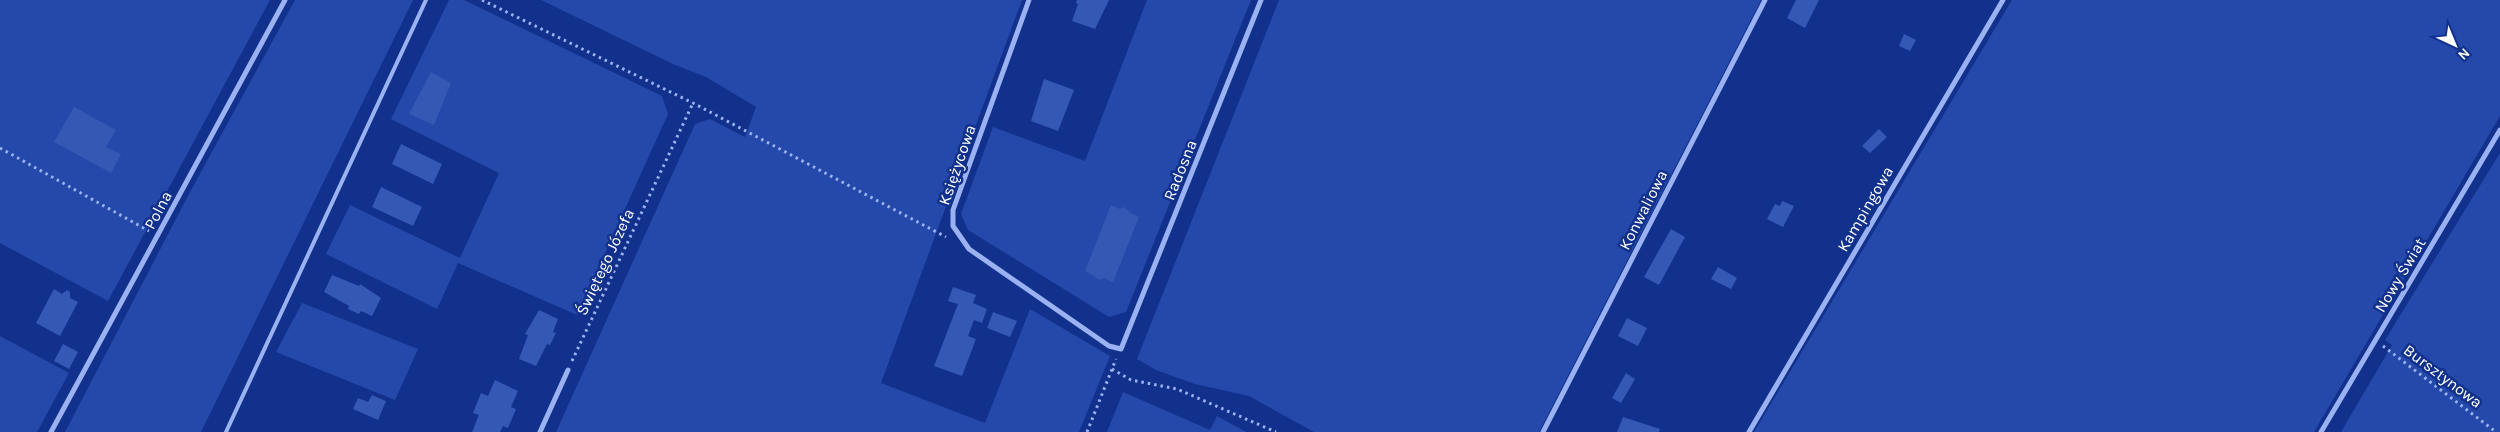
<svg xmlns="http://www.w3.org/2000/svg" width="2500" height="432" viewBox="0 0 2500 432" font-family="Karla,sans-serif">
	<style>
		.green { fill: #2449ab }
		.building { fill: #3558b4 }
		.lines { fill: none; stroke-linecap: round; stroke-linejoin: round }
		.path { stroke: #9ab2f1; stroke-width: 3; stroke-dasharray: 2.5 4; stroke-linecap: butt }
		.lane { stroke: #9ab2f1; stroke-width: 4 }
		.street { stroke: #9ab2f1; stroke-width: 5 }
		.labels { text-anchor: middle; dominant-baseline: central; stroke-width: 5; stroke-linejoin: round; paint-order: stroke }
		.street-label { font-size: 16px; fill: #fff; stroke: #12318c }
	</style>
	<rect width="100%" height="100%" fill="#12318c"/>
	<path class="green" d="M0 0H270L108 301 0 243Z
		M295 0H413L201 432H65L190 192Z
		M449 0H464L662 96 668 114 577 315 458 263 437 309 326 254 350 205 460 258 499 173 391 119Z
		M541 0H1022L881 383 985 423 1030 309 1110 356 1079 432H556L695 124 710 119 745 137 756 107 706 77 673 64Z
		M1147 0H1251L1126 312 1109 317 968 230 961 214 993 127 1085 161Z
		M1279 0H1761L1539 432H1314L1249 396 1195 384 1156 370 1137 359Z
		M2012 0H2500V116L2314 432H1754Z
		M2500 153V432H2341L2392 345 2385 340Z
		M302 303 418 349 395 400 276 352Z
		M0 336 69 373 37 432H0Z
		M1123 392 1210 430 1217 416 1246 432H1107Z"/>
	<path class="building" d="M1077 0H1109L1095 29 1072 21 1078 4 1076 3Z
		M1796 0H1819L1805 28 1787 18Z
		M1904 34 1916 40 1910 51 1899 46Z
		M431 72 451 83 434 125 409 114Z
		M1044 79 1074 90 1058 131 1031 121Z
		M74 107 116 130 106 147 121 154 111 173 54 142Z
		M1879 129 1887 137 1870 153 1862 146Z
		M401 144 442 164 433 184 392 164Z
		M381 187 422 207 413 226 372 207Z
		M1782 201 1794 206 1783 227 1767 219 1775 204 1780 206Z
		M1111 205 1120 209 1124 207 1130 213 1139 217 1113 282 1104 278 1100 280 1085 271Z
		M1671 229 1685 237 1659 285 1644 277Z
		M1718 267 1737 278 1731 289 1711 279Z
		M332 275 359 286 360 284 381 298 372 316 361 311 359 314 348 309 349 306 324 292Z
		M953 287 976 295 973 303 987 309 982 323 974 320 968 336 976 339 962 376 934 366 958 304 948 301Z
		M54 289 62 294 67 290 70 292V298L78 302 60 336 36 323Z
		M539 310 558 319 553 332 556 333 550 345 547 344 536 366 519 359 528 335 525 334Z
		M993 312 1017 321 1010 337 987 328Z
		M1627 318 1647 328 1638 346 1618 336Z
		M63 344 78 352 69 369 54 361Z
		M1626 373 1635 379 1621 403 1612 398Z
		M495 380 518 391 511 407 516 409 508 428 503 426 500 432H472L479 415 473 413 481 393 488 396Z
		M372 395 386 401 378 420 353 409 358 398 368 402Z
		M1623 417 1660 429 1659 432H1617Z"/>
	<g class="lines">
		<path class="path" d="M482 0 693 103 946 237
			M0 148 149 231
			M2383 346 2496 432
			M572 361 693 103
			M1112 369 1131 380 1177 389 1276 432
			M1087 432 1116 359"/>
		<path class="lane" d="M226 432 426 0"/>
		<path class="street" d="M1029 0 953 210V226L969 249 1109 346 1121 349 1261 0
			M51 432 285 0
			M540 432 568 370
			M1543 432 1765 0
			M1749 432 2003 0
			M2321 432 2500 130"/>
	</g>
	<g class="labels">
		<g class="street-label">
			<text transform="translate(957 165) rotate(-71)">Księżycowa</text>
			<text transform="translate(1180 170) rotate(-68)">Radosna</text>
			<text transform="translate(1865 209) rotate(-60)">Kampingowa</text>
			<text transform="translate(158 210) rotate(-62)">Polna</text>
			<text transform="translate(1643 210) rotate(-63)">Konwaliowa</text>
			<text transform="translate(605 262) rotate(-65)">Świętego Józefa</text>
			<text transform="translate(2400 275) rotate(-59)">Nowy Świat</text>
			<text transform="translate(2443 376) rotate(37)">Bursztynowa</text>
		</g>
	</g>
	<g transform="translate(2455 45) rotate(136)" stroke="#12318c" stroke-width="4" paint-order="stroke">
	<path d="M0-4L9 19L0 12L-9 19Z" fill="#ffffff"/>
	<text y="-8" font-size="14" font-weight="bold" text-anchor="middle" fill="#ffffff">N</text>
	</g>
</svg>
